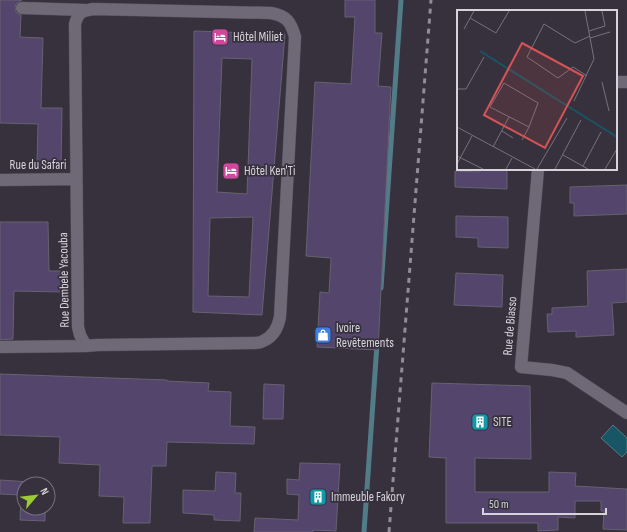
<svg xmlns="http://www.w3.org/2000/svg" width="627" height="532" viewBox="0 0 627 532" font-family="'Sofia Sans Condensed',sans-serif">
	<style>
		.water { fill: #185665; stroke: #517c88 }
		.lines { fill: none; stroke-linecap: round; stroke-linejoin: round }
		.stream { stroke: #517c88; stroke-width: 5 }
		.building { fill: #54456c; stroke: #676270; fill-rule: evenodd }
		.minor-casing { stroke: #514d57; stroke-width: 13 }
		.minor { stroke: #6f6977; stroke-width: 12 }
		.rail { stroke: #918d97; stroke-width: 3; stroke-dasharray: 5 5; stroke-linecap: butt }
		.labels { text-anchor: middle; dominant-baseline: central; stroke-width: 3.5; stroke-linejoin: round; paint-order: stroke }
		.poi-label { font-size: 13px; fill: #d6d3db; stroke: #36313d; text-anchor: start }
		.street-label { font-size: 13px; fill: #d6d3db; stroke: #36313d }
		.inset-river { fill: none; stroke: #185665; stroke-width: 2 }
		.inset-road { fill: none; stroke: #76727c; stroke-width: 1 }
		.view { fill: #d65355; fill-opacity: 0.15; stroke: #d65355; stroke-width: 2 }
		.inset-edge { fill: none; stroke: #d6d3db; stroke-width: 2 }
	</style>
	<rect width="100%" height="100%" fill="#36313d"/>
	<path class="water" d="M613 425 627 438V452L622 457 601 438Z"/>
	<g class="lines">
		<path class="stream" d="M381 288 401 0
			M364 532 377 344"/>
	</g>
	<path class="building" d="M0 0H22L16 4 15 7 16 12 18 14 21 15 20 37 43 38 41 108H62L61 166 37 165 38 124 0 123Z
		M345 0H375V33H382L378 86 391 87 378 350 317 347 320 292 329 293 331 258 306 256 315 82 351 84 355 17H345Z
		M194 31 285 34 262 315 193 312ZM222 58 252 59 247 194 217 192ZM253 217 249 297 208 296 210 218Z
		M479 169H507V189L455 187V171L479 172Z
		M627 185V214L574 216V203H570V187Z
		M456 216 508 217V248L478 247V238L456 237Z
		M0 222H48L49 271H62V292L14 291 13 339 0 340Z
		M627 269V302L612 303 614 335 576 337V331L548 332 547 314H552V308L588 306 587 271Z
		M456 273 503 275 502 307 454 305Z
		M0 374 167 380V381L209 383 208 391 231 392 230 426 255 427 254 444 167 442 166 466H152L150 523H123L124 497 99 496 100 465 59 463 60 437 0 435Z
		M432 383 530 386 531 459 475 458V492H549V472L576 473 575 486 627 489V530L603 529 604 511H601V501H575V518L558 517V530L538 531V523H446V458L429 457Z
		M264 384 284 385 283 419H263Z
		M300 463 340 464 336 531 313 530V532H254L255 518 298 520 299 495 287 494V479L299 480Z
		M216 472 236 473 235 493H241L240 521 214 520V515L183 513V490L215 491Z
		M0 480 46 483V484H24V508H45V521L20 520 21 495 0 494Z"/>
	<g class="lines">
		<g class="minor-casing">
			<path id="minor" d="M22 8 85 10
				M93 9 271 13C287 16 291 22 295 37L280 317C278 327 273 337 263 341 260 343 256 343 253 343L97 345 86 346 80 335 78 327 75 24C78 13 81 11 93 9Z
				M616 82H627
				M538 169 521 367 552 370 567 373 627 413
				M0 180 76 179
				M0 347 86 346"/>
		</g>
		<use href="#minor" class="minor"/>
		<path class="rail" d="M389 532 431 0"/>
	</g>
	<defs>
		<g id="hotel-square" transform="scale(0.9)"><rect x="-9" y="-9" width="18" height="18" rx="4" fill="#d1479c" stroke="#36313d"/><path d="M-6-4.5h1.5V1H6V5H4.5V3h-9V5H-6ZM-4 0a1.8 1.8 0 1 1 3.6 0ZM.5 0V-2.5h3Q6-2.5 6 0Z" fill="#fff"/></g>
		<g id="shop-square" transform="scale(0.9)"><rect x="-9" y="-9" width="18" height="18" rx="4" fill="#3f7fe0" stroke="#36313d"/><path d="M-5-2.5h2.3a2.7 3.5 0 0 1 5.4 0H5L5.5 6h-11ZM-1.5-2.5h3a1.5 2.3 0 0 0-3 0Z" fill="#fff"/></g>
		<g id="building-square" transform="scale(0.9)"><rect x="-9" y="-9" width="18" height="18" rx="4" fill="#0f9aa8" stroke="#36313d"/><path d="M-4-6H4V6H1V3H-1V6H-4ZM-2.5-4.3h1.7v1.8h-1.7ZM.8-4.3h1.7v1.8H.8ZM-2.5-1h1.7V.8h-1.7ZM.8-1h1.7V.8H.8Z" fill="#fff"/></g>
	</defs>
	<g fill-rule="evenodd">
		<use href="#hotel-square" x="220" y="37"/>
		<use href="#hotel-square" x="231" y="171"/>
		<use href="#shop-square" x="323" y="335"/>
		<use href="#building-square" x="480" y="422"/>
		<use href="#building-square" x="318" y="497"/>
	</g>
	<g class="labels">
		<g class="poi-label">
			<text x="233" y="37">Hôtel Miliet</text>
			<text x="244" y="171">Hôtel Ken'Ti</text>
			<text x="336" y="328">Ivoire<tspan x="336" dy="15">Revêtements</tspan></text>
			<text x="493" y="422">SITE</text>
			<text x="331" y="497">Immeuble Fakory</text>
		</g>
		<g class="street-label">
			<text x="38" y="165">Rue du Safari</text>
			<text transform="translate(64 280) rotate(-91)">Rue Dembele Yacouba</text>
			<text transform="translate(510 326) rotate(-85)">Rue de Biasso</text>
		</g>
	</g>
	<g transform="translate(457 10)">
		<rect width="160" height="160" fill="#36313d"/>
		<path class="inset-river" d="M23 41 160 127"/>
		<path class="inset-road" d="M13 8 39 23 52 1M7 19 17 1M132 21 148 16 145 1M133 28 153 22M130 66 116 57 101 68 70 47 87 14 118 33 133 26M145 72 152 101M47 73 81 93 72 117 33 97ZM0 79H9L27 47M117 91 137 49 128 1M0 117 78 159M45 121 56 128M65 130 72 117M36 137 52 107M106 145 131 159M0 146 26 159M0 154 15 126M126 156 144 122M49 159 55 148M80 159 110 108M98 159 124 110M148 159 160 139"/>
		<path class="view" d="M65 33 126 66 88 138 27 105Z"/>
		<rect width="160" height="160" class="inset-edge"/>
	</g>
	<g transform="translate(36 496) rotate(62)"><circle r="19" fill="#36313d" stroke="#76727c"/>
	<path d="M0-3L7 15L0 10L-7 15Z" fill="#9acb34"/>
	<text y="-6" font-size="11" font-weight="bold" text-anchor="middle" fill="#d6d3db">N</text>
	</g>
	<path d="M483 508v6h123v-6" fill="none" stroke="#d6d3db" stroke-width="2"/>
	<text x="489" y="508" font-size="12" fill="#d6d3db" stroke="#36313d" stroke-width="3" paint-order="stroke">50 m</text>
</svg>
